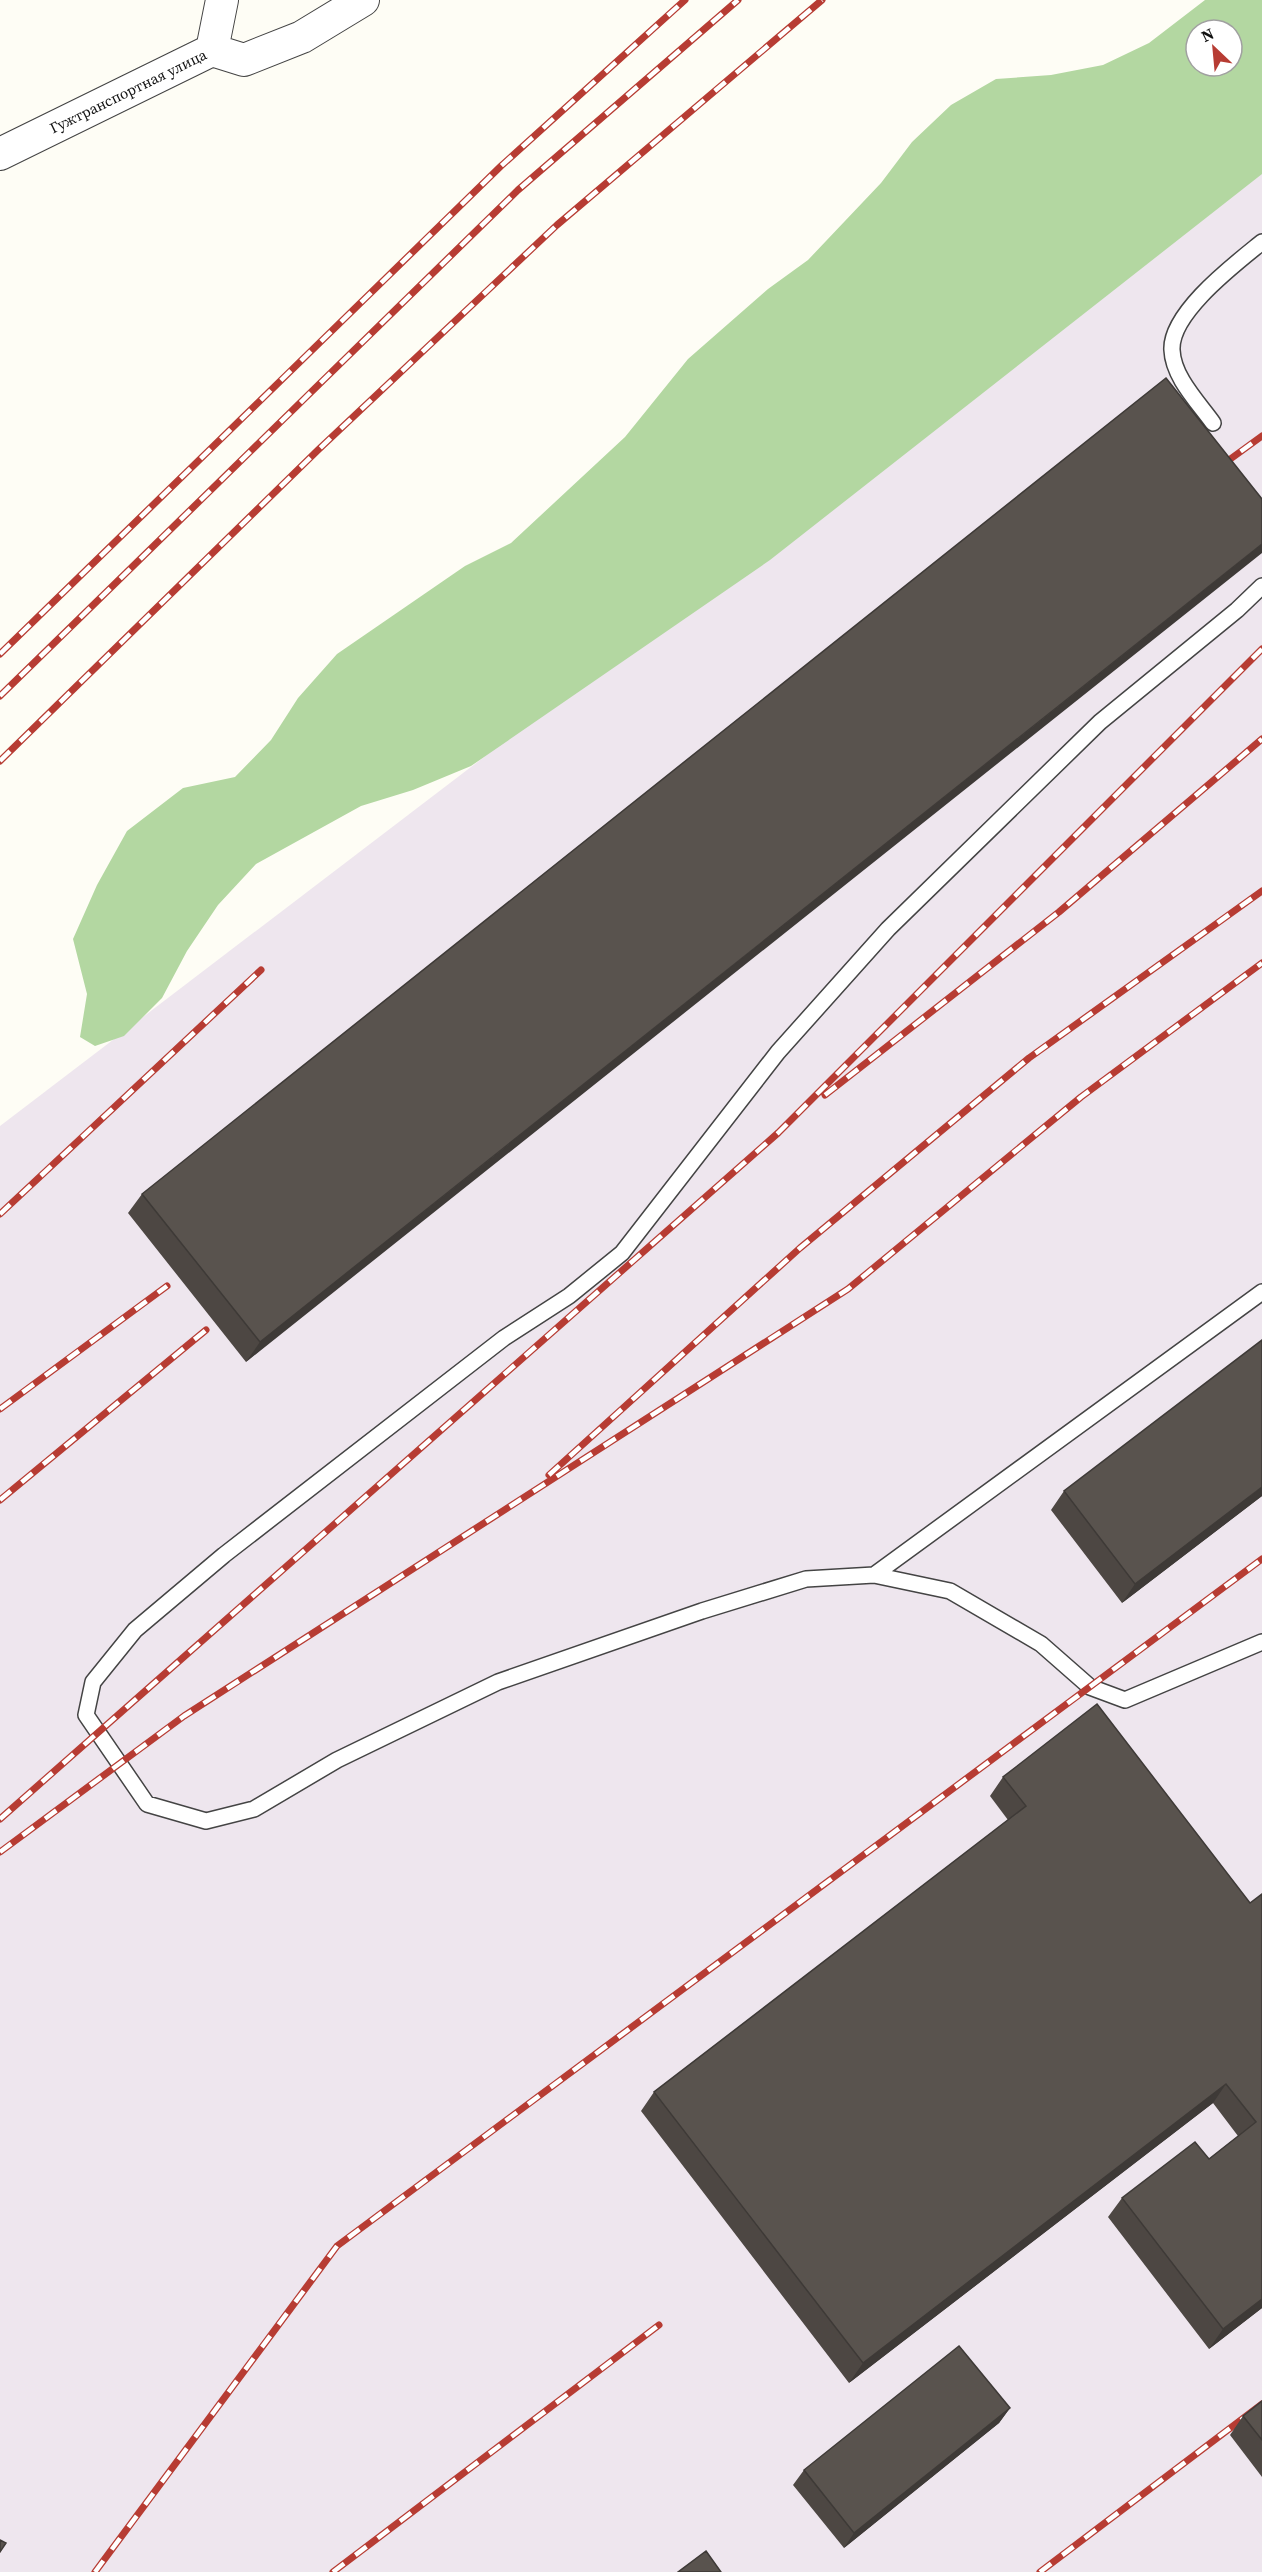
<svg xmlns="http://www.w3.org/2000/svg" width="1262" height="2572" viewBox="0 0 1262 2572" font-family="'Source Serif 4',serif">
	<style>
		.industrial { fill: #eee6ee }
		.forest { fill: #b3d7a1; fill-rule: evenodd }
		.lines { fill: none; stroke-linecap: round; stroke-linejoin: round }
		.service-casing { stroke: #444; stroke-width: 18 }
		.minor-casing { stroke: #444; stroke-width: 34 }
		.service { stroke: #fff; stroke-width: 15 }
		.minor { stroke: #fff; stroke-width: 32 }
		.rail-casing { stroke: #b73c33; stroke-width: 7 }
		.rail { stroke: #fff; stroke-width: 4.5; stroke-dasharray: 14; stroke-linecap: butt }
		.wall { fill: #4d4743 }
		.shaded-wall { fill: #3e3a37 }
		.building { fill: #59534e; stroke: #3e3a37; stroke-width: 1.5 }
		.labels { text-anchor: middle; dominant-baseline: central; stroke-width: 6; stroke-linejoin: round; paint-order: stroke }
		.street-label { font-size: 15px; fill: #111; stroke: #fff }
	</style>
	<rect width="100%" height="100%" fill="#fefdf5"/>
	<path class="industrial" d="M1262 164V2572H0V1126Z"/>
	<path class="forest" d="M1205 0H1262V174L770 560 471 766 413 790 361 806 256 864 218 905 187 951 162 998 124 1036 95 1046 80 1037 87 994 73 939 97 885 127 831 183 788 235 777 271 740 298 698 337 654 465 566 511 543 625 437 688 359 768 289 808 260 881 183 912 142 951 105 996 79 1051 75 1103 65 1149 43ZM1196 30H1232V66H1196Z"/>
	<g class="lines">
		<g class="service-casing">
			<path id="service" d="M1213 423C1198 402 1173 377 1172 350 1170 313 1235 264 1262 242
				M1262 586 1237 610 1100 722 888 929 778 1052 622 1253 569 1296 504 1338 224 1555 135 1630 93 1682 86 1715 147 1804 206 1821 254 1809 337 1760 498 1682 702 1611 806 1579 874 1575 950 1591 1041 1644 1090 1687 1125 1700 1262 1642
				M874 1575 1262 1292"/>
		</g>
		<g class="minor-casing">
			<path id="minor" d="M212 50 244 60 302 37 363 0
				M0 154 212 50 222 0"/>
		</g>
		<use href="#service" class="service"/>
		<use href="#minor" class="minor"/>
		<g class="rail-casing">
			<path id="rail" d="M1218 468 1262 436
				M0 654 501 166 685 0
				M0 696 518 190 738 0
				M0 761 318 450 557 225 822 0
				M825 1095 1059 912 1262 739
				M0 1214 261 970
				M0 1409 167 1286
				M549 1475 800 1248 1029 1058 1262 891
				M0 1500 206 1330
				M0 1819 778 1133 1262 649
				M0 1852 184 1716 848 1289 1081 1097 1262 963
				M95 2572 337 2246 1262 1559
				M333 2572 659 2325
				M1040 2572 1262 2404"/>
		</g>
		<use href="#rail" class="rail"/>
	</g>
	<path class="wall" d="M1262 499 246 1362 128 1213 142 1194Z
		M1064 1491 1262 1496 1122 1603 1051 1510Z
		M1003 1777 1250 1903 1262 2308 1209 2349 1108 2217 1122 2198 1209 2159 1238 2136 1213 2103 849 2383 641 2111 654 2092 1008 1820 990 1796Z
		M1262 2401V2477L1230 2435 1243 2416Z
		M1010 2408 999 2423 844 2548 793 2485 804 2470Z"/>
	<path class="shaded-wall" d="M1262 544V553L246 1362 260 1342Z
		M1262 1487V1496L1122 1603 1135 1584Z
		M1226 2084 1213 2103 849 2383 863 2363Z
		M1262 2299V2308L1209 2349 1223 2329Z
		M1010 2408 999 2423 844 2548 854 2533Z"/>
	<path class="building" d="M1166 378 1262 499V544L260 1342 142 1194Z
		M1262 1340V1487L1135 1584 1064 1491Z
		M1097 1704 1250 1903 1262 1894V2299L1223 2329 1122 2198 1195 2142 1209 2159 1256 2122 1226 2084 863 2363 654 2092 1026 1806 1003 1777Z
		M959 2346 1010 2408 854 2533 804 2470Z
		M1262 2401V2440L1243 2416Z
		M0 2540 6 2543 0 2552Z
		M706 2551 721 2572H678Z"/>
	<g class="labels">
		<g class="street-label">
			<text transform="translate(128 91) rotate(-26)">Гужтранспортная улица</text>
		</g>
	</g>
	<g transform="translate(1214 48) rotate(334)"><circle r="28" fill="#ffffff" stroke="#a0a0a0" stroke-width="1.5"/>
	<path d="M0-4.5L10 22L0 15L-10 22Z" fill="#b73c33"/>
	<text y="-9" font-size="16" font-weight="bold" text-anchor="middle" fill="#111111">N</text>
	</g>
</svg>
